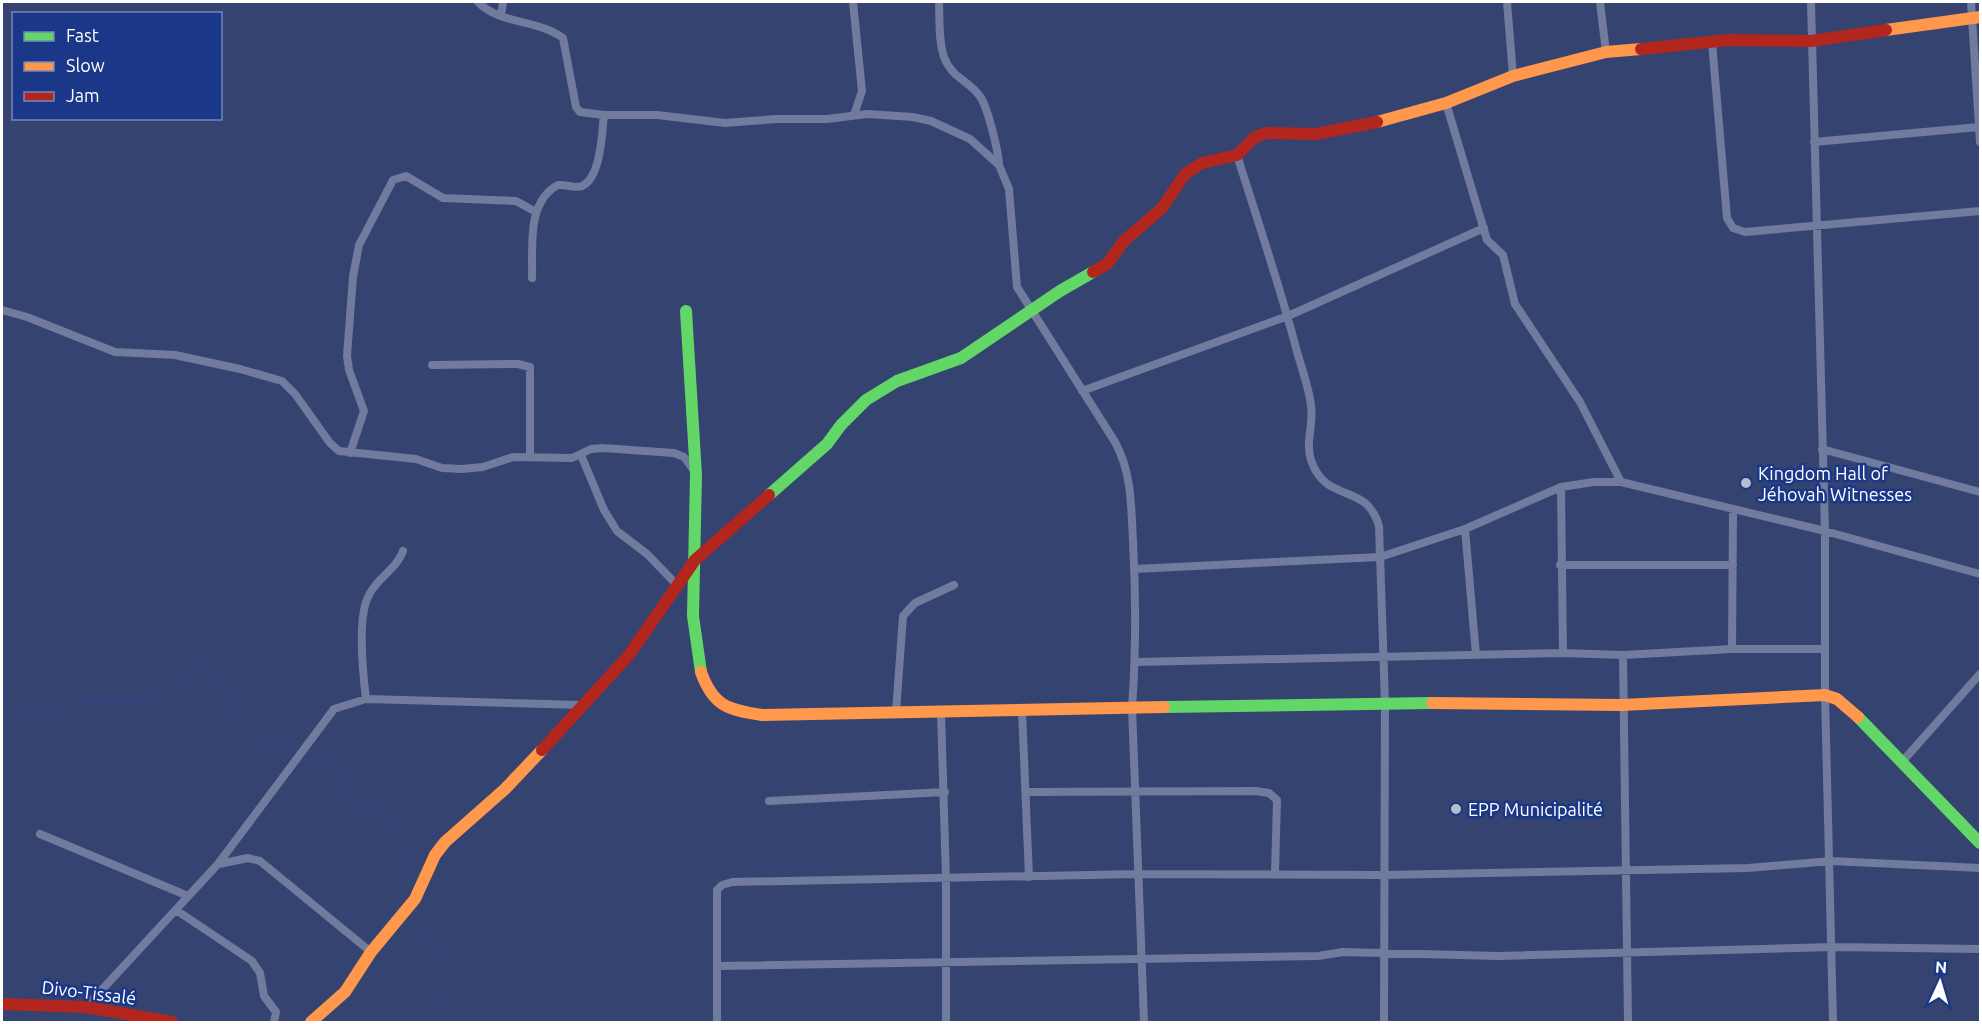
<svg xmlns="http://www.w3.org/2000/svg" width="1982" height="1024" viewBox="0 0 1982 1024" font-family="Ubuntu,sans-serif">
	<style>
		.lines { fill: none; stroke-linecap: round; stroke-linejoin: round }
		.stream { stroke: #2f437e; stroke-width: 2 }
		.street { stroke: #707b9d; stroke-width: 8 }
		.fast { stroke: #63d668; stroke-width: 12 }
		.slow { stroke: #ff974d; stroke-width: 12 }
		.jam { stroke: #b3261e; stroke-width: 12 }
		.poi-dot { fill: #b8bdcd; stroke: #1b3788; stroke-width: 2 }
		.labels { text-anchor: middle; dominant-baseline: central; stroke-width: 5; stroke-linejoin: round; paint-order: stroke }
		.poi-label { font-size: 18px; fill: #fff; stroke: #1b3788; text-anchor: start }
		.street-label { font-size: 18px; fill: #fff; stroke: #1b3788 }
	</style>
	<rect width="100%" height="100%" fill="#344370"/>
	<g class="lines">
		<path class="stream" d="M2 701 17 707 48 709 82 702H149L177 683 197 660C217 683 240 701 241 733L248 738 279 742 299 751
			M304 753C313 756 328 758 334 764 345 775 337 795 350 806 357 812 368 807 376 813 403 833 404 854 419 882
			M423 889 432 908 431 950C469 979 437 987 440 1022"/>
		<path class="street" d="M478 2C500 25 538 19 563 38L576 107 580 112 604 115
			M853 2 862 91 854 115
			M939 2C940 20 938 39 944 57 952 79 971 81 981 98 988 109 998 150 999 164
			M1507 2 1513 76
			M1600 2 1606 52
			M1811 2 1825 531V695L1833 1022
			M1971 2 1980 142
			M501 16 503 2
			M1712 42 1727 218 1733 228 1745 232 1980 211
			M1446 103 1487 240 1503 255 1515 304 1580 402 1621 482
			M1814 142 1979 127
			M1237 155C1257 219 1279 283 1296 348 1301 367 1309 387 1311 406 1314 424 1305 442 1311 460 1326 505 1366 481 1379 526L1385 703 1384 1022
			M532 278C533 248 526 202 558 185 566 184 575 189 582 186 601 178 602 132 604 115H657L725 123 776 119H827L867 114 913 117 931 121 970 139 999 165 1009 189 1017 287 1115 442C1132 473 1131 506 1133 541 1136 596 1136 652 1132 708L1144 1022
			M2 310 27 317 115 352 175 355 240 369 282 381 295 394 330 443 339 451 416 459 442 468 462 469 483 467 513 457 572 458 591 449 602 448 674 453 684 457 695 472
			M432 365 518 364 530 367V457
			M1082 391 1288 316 1484 228
			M1822 449 1980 492
			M350 453 364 411 349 370 347 356 353 277 359 245 393 180 406 176 443 198 516 201 536 212
			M581 455 604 510 617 531 647 554 676 584
			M1561 487 1563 653
			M1465 529 1476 655
			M1560 565H1733
			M1134 569 1380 557 1465 529 1561 487 1594 482H1621L1825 531 1980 574
			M1732 649 1733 510
			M1623 655 1628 1022
			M1135 662 1563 653 1623 655 1732 649H1825
			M366 699C363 674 357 616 369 595 378 577 396 570 403 551
			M1022 710 1029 877
			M896 712 903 616 915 603 954 585
			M941 713 946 878V1022
			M1902 762 1980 674
			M1027 792 1256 791 1269 793 1277 800 1275 873
			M769 801 945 792
			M40 834 188 896
			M219 864 248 858 260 861 371 952
			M176 910 252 961 260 973 264 996 276 1012 274 1022
			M718 966 1318 956 1343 952 1498 956 1833 947 1980 949
			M86 1007 218 864 334 709 366 699 582 705
			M717 1022V890L722 885 732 882 1137 874 1383 875 1748 868 1831 861 1980 868"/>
		<path class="fast" d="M686 311 696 475 693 616 701 672
			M769 495 827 444 841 425 866 400 897 381 961 358 1060 291 1093 272
			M1164 707 1432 703
			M1858 717 1980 843"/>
		<path class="slow" d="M1886 30 1980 17
			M1377 122 1446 103 1513 76 1606 52 1641 49
			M701 672C713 706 728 710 762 715L1164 707
			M1432 703 1622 705 1825 695 1837 699 1858 717
			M311 1022 345 992 371 952 415 899 435 855 445 842 505 789 542 750"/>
		<path class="jam" d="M1641 49 1728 40 1811 41 1886 30
			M1093 272 1107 264 1124 241 1162 208 1185 174 1202 163 1237 155 1255 137 1267 133 1316 134 1377 122
			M542 750 629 655 695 560 769 495
			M2 1004 86 1007 172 1022"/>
	</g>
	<g class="poi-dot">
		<circle cx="1746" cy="483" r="6"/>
		<circle cx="1456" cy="809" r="6"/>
	</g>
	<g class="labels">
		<g class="poi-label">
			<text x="1758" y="473">Kingdom Hall of<tspan x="1758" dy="21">Jéhovah Witnesses</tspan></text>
			<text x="1468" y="809">EPP Municipalité</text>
		</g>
		<g class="street-label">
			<text transform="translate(89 992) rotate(7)">Divo-Tissalé</text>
		</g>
	</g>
	<rect width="1982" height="1024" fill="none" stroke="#ffffff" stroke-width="6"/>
	<rect x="12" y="12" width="210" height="108" fill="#1b3788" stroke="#7687b8" stroke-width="1.5"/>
	<rect x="24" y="32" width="30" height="9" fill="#63d668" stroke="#7687b8" stroke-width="1.5"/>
	<text x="66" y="42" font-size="18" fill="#ffffff">Fast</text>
	<rect x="24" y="62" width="30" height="9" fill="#ff974d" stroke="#7687b8" stroke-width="1.5"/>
	<text x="66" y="72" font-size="18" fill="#ffffff">Slow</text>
	<rect x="24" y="92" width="30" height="9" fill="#b3261e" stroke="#7687b8" stroke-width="1.5"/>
	<text x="66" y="102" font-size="18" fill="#ffffff">Jam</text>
	<g transform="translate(1940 982) rotate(4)" stroke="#1b3788" stroke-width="4.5" paint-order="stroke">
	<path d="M0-4.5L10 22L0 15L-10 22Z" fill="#ffffff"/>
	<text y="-9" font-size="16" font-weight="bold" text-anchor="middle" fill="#ffffff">N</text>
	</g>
</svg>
